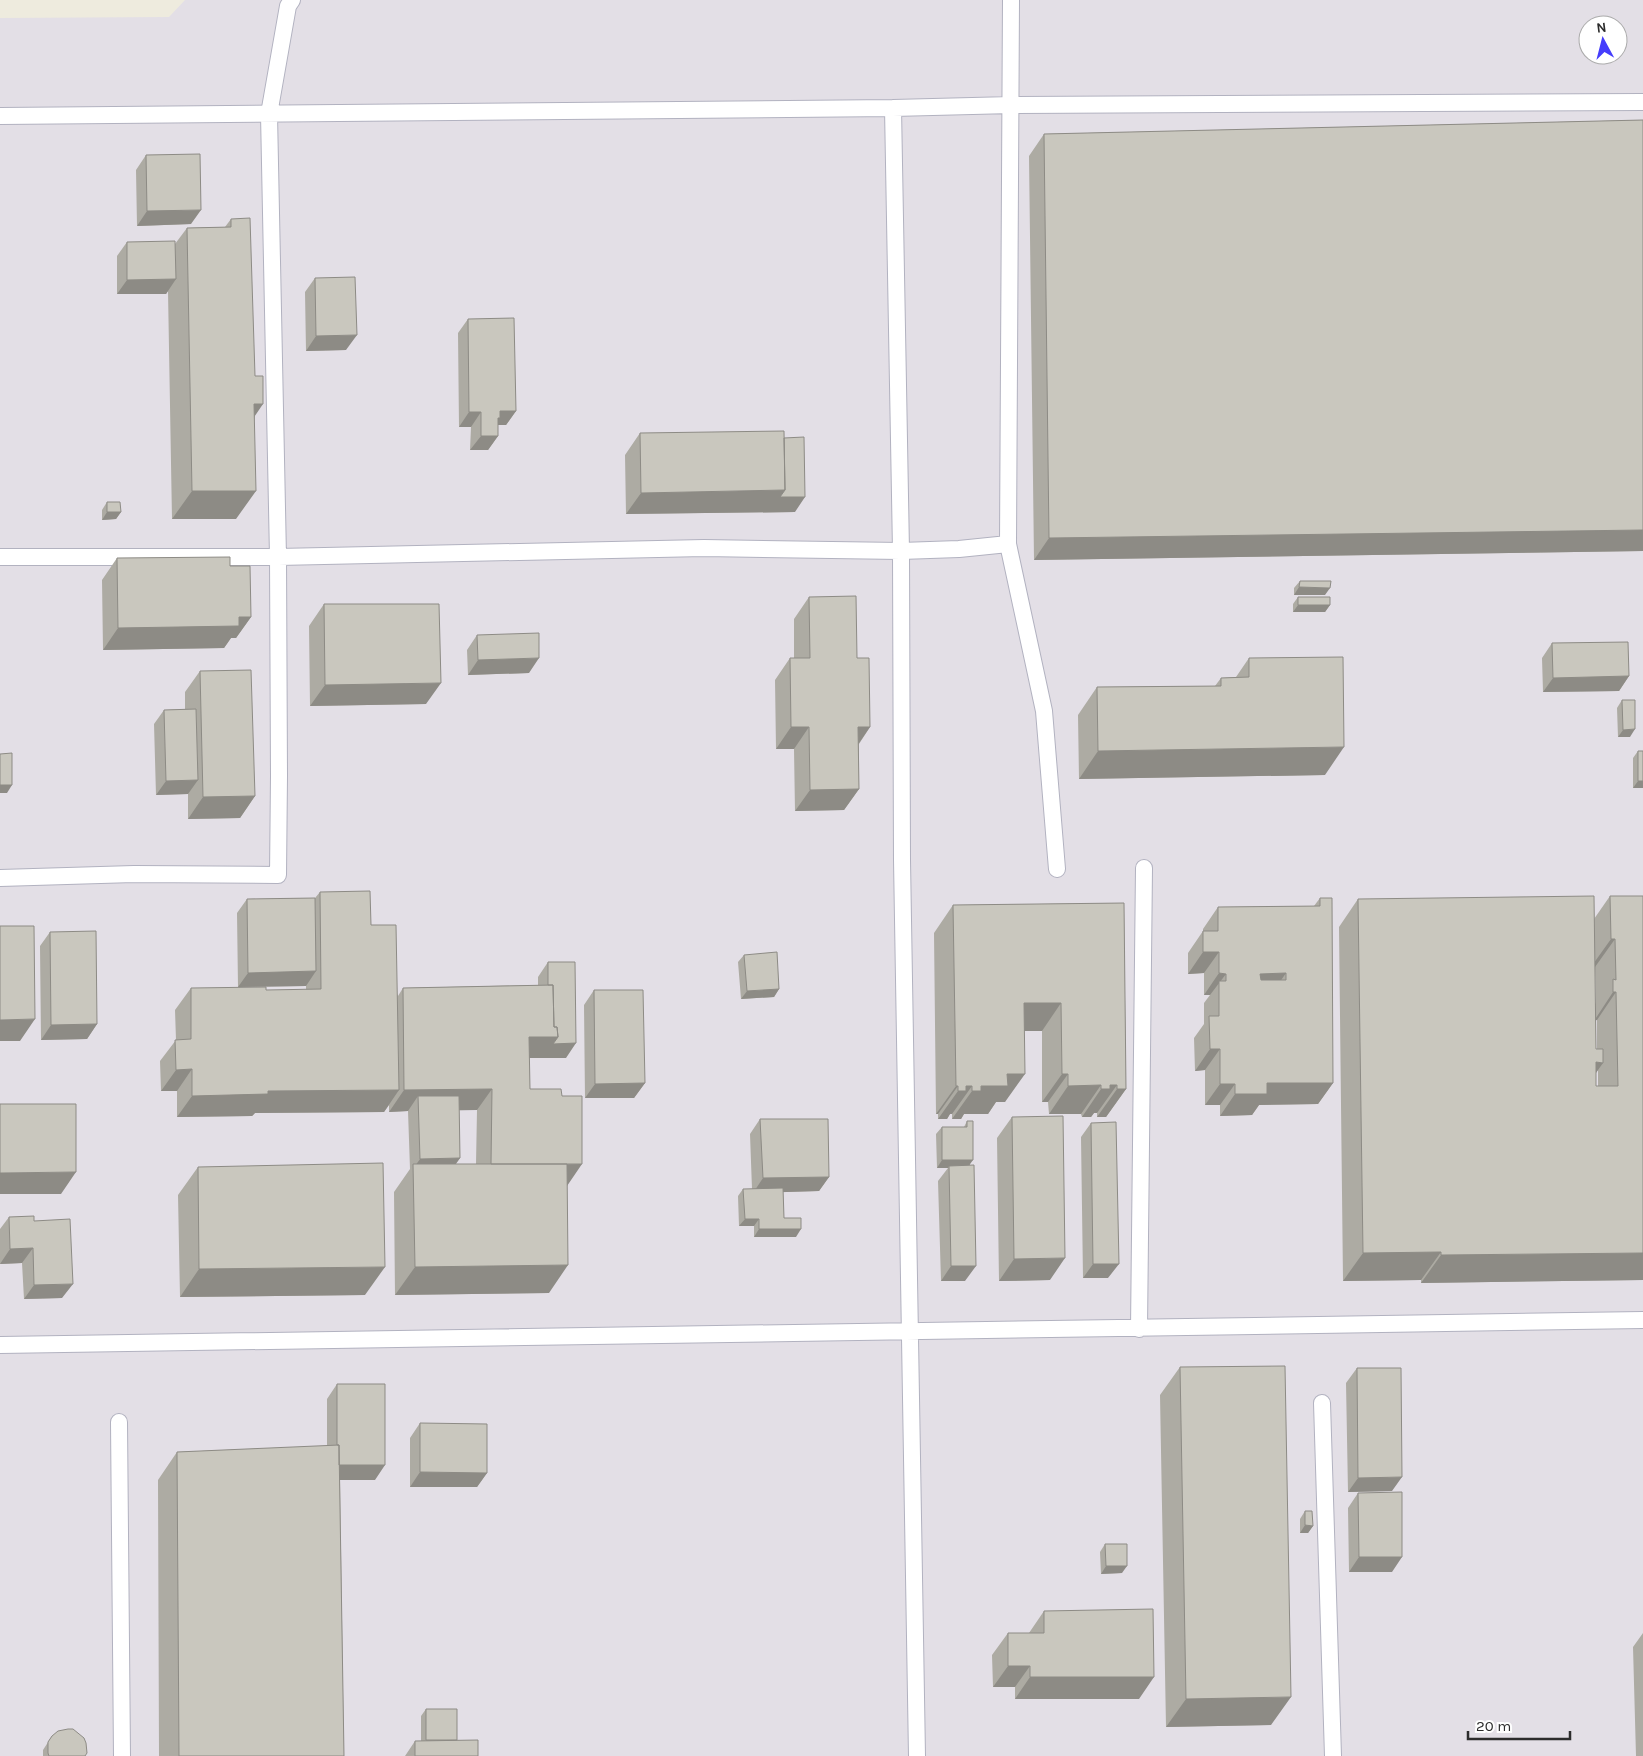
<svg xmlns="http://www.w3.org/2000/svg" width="1643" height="1756" viewBox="0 0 1643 1756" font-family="Karla,sans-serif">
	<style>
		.industrial { fill: #e3dfe6; fill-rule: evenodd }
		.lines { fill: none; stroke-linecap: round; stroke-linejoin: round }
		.lane-casing { stroke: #b2b2c0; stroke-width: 18 }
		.lane { stroke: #fff; stroke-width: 16 }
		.wall { fill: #adaba3; fill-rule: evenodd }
		.shaded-wall { fill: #8d8b85 }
		.building { fill: #c9c7be; stroke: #8d8b85; fill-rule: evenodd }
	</style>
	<rect width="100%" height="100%" fill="#eeebde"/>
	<path class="industrial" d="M185 0H1643V1756H0V18L169 17ZM1588 25H1618V55H1588Z"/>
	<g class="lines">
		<g class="lane-casing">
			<path id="lane" d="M893 108 901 551 902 860 917 1756
				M0 116 893 108 1012 105 1643 102
				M1008 544 1011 0
				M0 557H278L704 548 901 551 959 549 1008 544 1044 711 1057 869
				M0 878 134 874 278 875 279 776 278 557 269 114 288 6 292 0
				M1139 1329 1144 868
				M0 1345 1643 1320
				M1322 1403 1333 1756
				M119 1422 122 1756"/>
		</g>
		<use href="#lane" class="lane"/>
	</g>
	<path class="wall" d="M1643 120V551L1034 560 1029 156 1044 134Z
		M146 155 191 224 137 226 136 170Z
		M231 219 255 417 236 519H172L168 291 166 294H117V256L127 242 175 244 187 228 225 227Z
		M315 278 346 350 306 351 305 292Z
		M468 319 516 411 506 425H498V436L488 450H470L471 427H459L458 333Z
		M640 433 784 438 795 512 626 514 625 455Z
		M107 502 121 512 116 519 102 520V510Z
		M117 558 230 566 251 617 236 638H231L224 648 103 650 102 580Z
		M1300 581 1325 595H1294V588Z
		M809 597 857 658 870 727 859 744V789L844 810 795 811 794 749H776L775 680 790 658H794V619Z
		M1298 597 1330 605 1325 612H1293V604Z
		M324 604 426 704 310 706 309 626Z
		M477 635 529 673 468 675 467 650Z
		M1552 643 1629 676 1619 691 1543 692 1542 658Z
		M1249 658 1325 775 1079 779 1078 715 1097 687 1215 686 1221 678 1236 677Z
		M200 671 255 796 240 818 188 819V794L156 795 154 724 164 710 185 709V692Z
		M1622 700 1630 737H1618L1617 708Z
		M1638 751H1643V788H1633V758Z
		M320 892 371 925 398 996 403 988 538 985V977L548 962 566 1058H529L530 1089 567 1185 549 1293 395 1295 394 1192 410 1169 408 1111 389 1112V1105L384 1112 255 1113 252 1116 177 1117V1091H161L160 1061 176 1040 175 1010 191 988 266 990H306V986L238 987 237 913 247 899 315 898ZM459 1110H477L476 1164H456L460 1158Z
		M1610 896H1643V1280L1421 1283V1280L1343 1281 1339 927 1358 899 1594 919ZM1595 967 1596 1003 1595 1004ZM1596 1020H1597V1049H1596ZM1598 1070V1086H1596V1073Z
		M1320 898 1333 1083 1318 1104 1259 1105 1252 1115 1220 1116V1105H1205V1070L1195 1071 1194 1038 1204 1024V1003L1210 995H1204V973L1188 974V953L1203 931V929L1218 907 1314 906Z
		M1124 903 1126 1089 1106 1117H1097V1113H1094L1091 1117H1082L1081 1114H1049L1048 1102H1042V1031H1024L1005 1102H996L988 1114H964L961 1119H952V1114H950L947 1119H938V1114H936L934 933 953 905Z
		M50 932 97 1024 87 1039 41 1040 40 946Z
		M744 955 779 989 774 997 741 999 738 962Z
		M594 990 645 1083 634 1098H585L584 1005Z
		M1012 1117 1050 1280 999 1281 997 1138Z
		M760 1119 829 1177 819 1191 783 1192 784 1218 796 1237H754V1226H739L738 1196 743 1189H752L750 1134Z
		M967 1121 970 1165 965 1281H941L938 1181 948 1168H937L936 1134 942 1127H964Z
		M1091 1123 1108 1278H1083L1081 1137Z
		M198 1167 365 1295 180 1297 178 1195Z
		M9 1217 34 1221 62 1298 24 1299 22 1263 0 1264V1229Z
		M1180 1367 1271 1725 1166 1727 1160 1395Z
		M1357 1368 1392 1491 1348 1492 1346 1383Z
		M337 1384 375 1480H340L344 1756H159L158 1480 177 1452 327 1446V1399Z
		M420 1423 487 1473 477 1487H410V1438Z
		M1358 1493 1392 1572H1349L1348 1508Z
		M1305 1511 1313 1526 1308 1533H1300V1519Z
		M1105 1544 1122 1573 1101 1574 1100 1552Z
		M1044 1611 1139 1699H1015V1687H993L992 1655 1008 1633H1029Z
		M1643 1633V1756H1636L1633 1647Z
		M426 1709 456 1741 478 1756H405L415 1741H421V1716Z
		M52 1736 85 1756H43V1750Z"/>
	<path class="shaded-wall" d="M201 210 191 224 137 226 147 211Z
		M176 279 166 294H117L127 280Z
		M357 335 346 350 306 351 316 336Z
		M254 404H263L244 432Z
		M500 411H516L506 425H495Z
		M469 412H481L471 427H459Z
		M481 436H498L488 450H470Z
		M785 490 805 497 795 512 626 514 641 493Z
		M192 491H256L236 519H172Z
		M107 512H121L116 519 102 520Z
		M1643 530V551L1034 560 1049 538Z
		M1299 587 1330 588 1325 595H1294Z
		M1298 605H1330L1325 612H1293Z
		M239 617H251L236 638H231L224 648 103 650 118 628Z
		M539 658 529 673 468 675 478 660Z
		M1629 676 1619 691 1543 692 1553 678Z
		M441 683 426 704 310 706 325 685Z
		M791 727H809L794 749H776Z
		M858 727H870L855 749Z
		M1635 729 1630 737H1618L1623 730Z
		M1344 747 1325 775 1079 779 1098 751Z
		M198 780 188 794 156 795 166 781Z
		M1638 781H1643V788H1633Z
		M0 785H12L7 793H0Z
		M859 789 844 810 795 811 810 790Z
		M255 796 240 818 188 819 203 797Z
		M1611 939H1615L1595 967H1591Z
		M1203 952H1219L1204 973 1188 974Z
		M316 971 306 986 238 987 248 973Z
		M1219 973 1226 974 1210 995H1204Z
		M1286 973 1271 995H1245L1260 974Z
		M779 989 774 997 741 999 747 991Z
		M1613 992H1616L1597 1020 1594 1021Z
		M1024 1003H1061L1042 1031H1005Z
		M35 1019 20 1041H0V1020Z
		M97 1024 87 1039 41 1040 51 1025Z
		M529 1037H558L576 1043 566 1058H514Z
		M1210 1049H1220L1205 1070 1195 1071Z
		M1596 1062 1603 1063 1583 1091Z
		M192 1069 177 1091H161L176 1070Z
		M1007 1074H1025L1005 1102H996L988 1114H964L961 1119H952L972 1091Z
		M1062 1074H1068L1048 1102H1042Z
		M645 1083 634 1098H585L595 1084Z
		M1267 1083H1333L1318 1104 1259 1105 1252 1115 1220 1116 1235 1094Z
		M1220 1084H1235L1220 1105H1205Z
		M1101 1085 1081 1114H1049L1068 1086Z
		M1110 1085H1117L1097 1113H1094L1091 1117H1082L1101 1089Z
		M956 1086H958L938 1114H936Z
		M966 1086H972L952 1114H950L947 1119H938L958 1091Z
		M492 1089 477 1110 419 1111 418 1096 408 1111 389 1112 404 1090Z
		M1117 1089H1126L1106 1117H1097Z
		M399 1090 384 1112 255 1113 252 1116 177 1117 192 1096 268 1091Z
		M460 1158 449 1173 413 1169 420 1159Z
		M942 1160H973L968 1167 949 1166 948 1168H937Z
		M582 1164 567 1186 491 1165Z
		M76 1172 61 1194H0V1173Z
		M829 1177 819 1191 753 1193 763 1178Z
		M745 1219H759L754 1226H739Z
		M759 1229H801L796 1237H754Z
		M33 1248 22 1263 0 1264 10 1249Z
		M1441 1252 1421 1280 1343 1281 1363 1253Z
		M1643 1253V1280L1421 1283 1441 1255Z
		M1065 1258 1050 1280 999 1281 1014 1259Z
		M1093 1264H1119L1108 1278H1083Z
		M568 1265 549 1293 395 1295 415 1267Z
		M951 1266H976L965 1281H941Z
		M385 1267 365 1295 180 1297 199 1269Z
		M73 1284 62 1298 24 1299 34 1285Z
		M337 1465H385L375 1480H327Z
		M420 1472 487 1473 477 1487H410Z
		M1402 1477 1392 1491 1348 1492 1358 1478Z
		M1305 1525 1313 1526 1308 1533H1300Z
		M1359 1557H1402L1392 1572H1349Z
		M1106 1566H1127L1122 1573 1101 1574Z
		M1008 1666H1030L1015 1687H993Z
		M1030 1677H1154L1139 1699H1015Z
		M1291 1697 1271 1725 1166 1727 1186 1699Z"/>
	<path class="building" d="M1643 120V530L1049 538 1044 134Z
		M200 154 201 210 147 211 146 155Z
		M250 218 255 376H263V404H254L256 491H192L187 228 231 227V219Z
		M175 241 176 279 127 280V242Z
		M355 277 357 335 316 336 315 278Z
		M514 318 516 411H500V418H498V436H481V412H469L468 319Z
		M784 431 785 490 641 493 640 433Z
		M804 437 805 497H780L785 490 784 438Z
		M107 502H120L121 512H107Z
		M230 557V566H250L251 617H239V626L118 628 117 558Z
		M1300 581H1331L1330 588 1299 587Z
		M856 596 857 658H869L870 727H858L859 789 810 790 809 727H791L790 658H810L809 597Z
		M1298 597H1330V605H1298Z
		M324 604H439L441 683 325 685Z
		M539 633V658L478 660 477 635Z
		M1628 642 1629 676 1553 678 1552 643Z
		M1343 657 1344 747 1098 751 1097 687 1221 686V678L1249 677V658Z
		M251 670 255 796 203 797 200 671Z
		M1622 700H1635V729L1623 730Z
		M196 709 198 780 166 781 164 710Z
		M1638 751H1643V781H1638Z
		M12 753V785H0V754Z
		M370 891 371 925H396L399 1090 268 1091V1094L192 1096V1069L176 1070 175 1040 191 1039V988L266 987V990L321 989 320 892Z
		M1594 896 1596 1049H1603V1063L1596 1062V1086H1618L1616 992H1613V979L1616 980 1615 939H1611L1610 896H1643V1253L1441 1255V1252L1363 1253 1358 899Z
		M315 898 316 971 248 973 247 899Z
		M1320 898H1332L1333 1083H1267V1094H1235V1084H1220V1049H1210L1209 1016H1219V981H1226V974L1219 973V952H1203V931H1218V907L1320 906ZM1286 973V980H1261L1260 974Z
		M1124 903 1126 1089H1117V1085H1110V1089H1101V1085L1068 1086V1074H1062L1061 1003H1024L1025 1074H1007L1008 1086H981V1091H972V1086H966V1091H958V1086H956L953 905Z
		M0 926H34L35 1019 0 1020Z
		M96 931 97 1024 51 1025 50 932Z
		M777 952 779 989 747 991 744 955Z
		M548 962H575L576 1043 553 1044 558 1037 557 1027H554L553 985H548Z
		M553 985 554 1027H557L558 1037H529L530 1089H561L562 1096H582V1164H491L492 1089 404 1090 403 988Z
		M594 990H643L645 1083 595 1084Z
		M418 1096H459L460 1158 420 1159Z
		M0 1104H76V1172L0 1173Z
		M1063 1116 1065 1258 1014 1259 1012 1117Z
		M760 1119H828L829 1177 763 1178Z
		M967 1121H973V1160H942V1127H967Z
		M1116 1122 1119 1264H1093L1091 1123Z
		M383 1163 385 1267 199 1269 198 1167Z
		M413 1164H567L568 1265 415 1267Z
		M974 1165 976 1266H951L949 1166Z
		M783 1188 784 1218H801V1229H759V1219H745L743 1189Z
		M34 1216V1221L70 1219 73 1284 34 1285 33 1248 10 1249 9 1217Z
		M1285 1366 1291 1697 1186 1699 1180 1367Z
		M1357 1368H1401L1402 1477 1358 1478Z
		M337 1384H385V1465H339V1445H337Z
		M420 1423 487 1424V1473L420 1472Z
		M339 1445 344 1756H179L177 1452Z
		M1402 1492V1557H1359L1358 1493Z
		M1305 1511H1312L1313 1526 1305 1525Z
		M1105 1544H1127V1566H1106Z
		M1153 1609 1154 1677H1030V1666H1008V1633H1044V1611Z
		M426 1709H457V1740H426Z
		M68 1729H73L84 1738 86 1743 87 1753 85 1756H49L48 1753V1742L52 1736 58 1731Z
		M478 1740V1756H415V1741Z"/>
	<g transform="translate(1603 40) rotate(353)"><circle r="24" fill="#ffffff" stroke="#ababab"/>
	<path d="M0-4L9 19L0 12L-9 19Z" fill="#453dfc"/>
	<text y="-8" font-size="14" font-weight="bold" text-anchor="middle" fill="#2c2c2c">N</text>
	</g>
	<path d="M1468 1731v8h102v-8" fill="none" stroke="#2c2c2c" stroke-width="2.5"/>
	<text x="1476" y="1731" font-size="15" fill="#2c2c2c" stroke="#ffffff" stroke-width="4" paint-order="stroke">20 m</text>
</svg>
